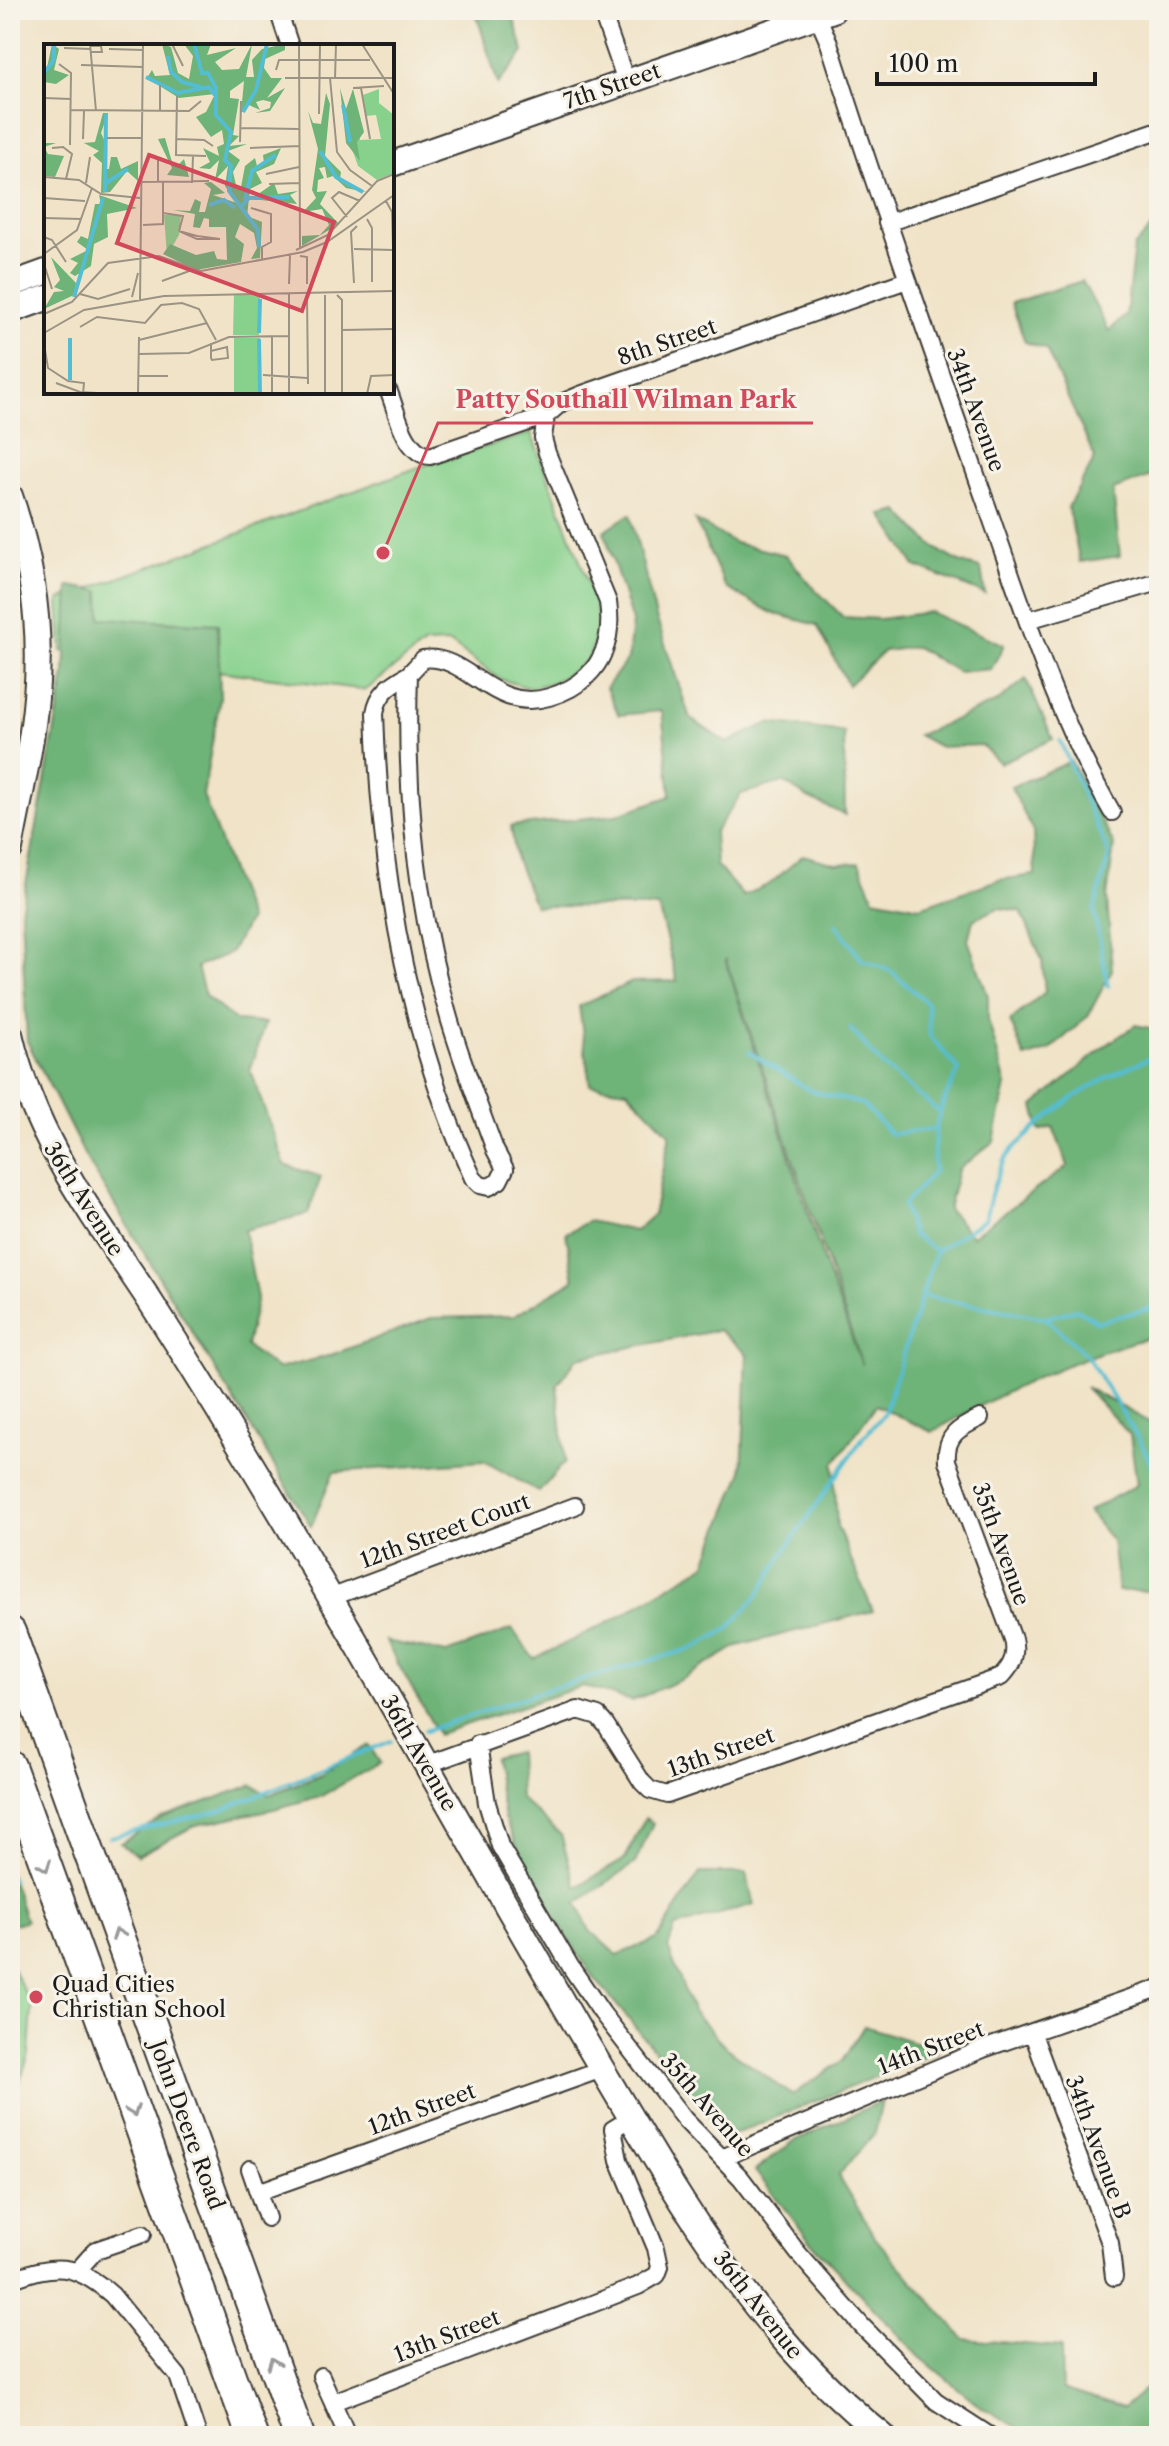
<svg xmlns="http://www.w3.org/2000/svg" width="1169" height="2446" viewBox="0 0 1169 2446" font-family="'Libre Caslon Text',serif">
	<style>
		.green { fill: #88d18d; stroke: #527654; stroke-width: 2 }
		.forest { fill: #6eb378; stroke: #45684a; stroke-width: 2; fill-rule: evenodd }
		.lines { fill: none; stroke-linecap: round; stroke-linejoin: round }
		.stream { stroke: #55bdd2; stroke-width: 4 }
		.street-casing { stroke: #3c3a36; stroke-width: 20 }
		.secondary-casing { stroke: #3c3a36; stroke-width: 28 }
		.highway-casing { stroke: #3c3a36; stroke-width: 34 }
		.street { stroke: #fff; stroke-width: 16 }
		.secondary { stroke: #fff; stroke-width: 24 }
		.highway { stroke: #fff; stroke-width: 30 }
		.oneway { stroke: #999 }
		.poi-dot { fill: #d1495b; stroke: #f7f3e8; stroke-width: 3 }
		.labels { text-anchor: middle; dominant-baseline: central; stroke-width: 6; stroke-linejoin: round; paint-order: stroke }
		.street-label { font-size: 22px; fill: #1c1c1c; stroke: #f7f3e8 }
		.poi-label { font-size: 22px; fill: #1c1c1c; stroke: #f7f3e8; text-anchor: start }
		.inset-river { fill: none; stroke: #55bdd2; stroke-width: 4 }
		.inset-road { fill: none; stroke: #9b9383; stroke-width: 2 }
		.view { fill: #d1495b; fill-opacity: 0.15; stroke: #d1495b; stroke-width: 4 }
		.inset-edge { fill: none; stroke: #1c1c1c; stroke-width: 4 }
		.leader { fill: none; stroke: #d1495b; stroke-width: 3 }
		.callout-dot { fill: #d1495b; stroke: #f7f3e8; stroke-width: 3 }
		.callout-label { font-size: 24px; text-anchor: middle; font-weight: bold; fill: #d1495b; stroke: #f7f3e8; stroke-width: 6; stroke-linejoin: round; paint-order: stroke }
	</style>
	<rect width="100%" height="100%" fill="#f7f3e8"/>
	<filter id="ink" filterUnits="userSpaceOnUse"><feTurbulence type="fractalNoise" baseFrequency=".0125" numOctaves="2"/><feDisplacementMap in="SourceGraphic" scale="16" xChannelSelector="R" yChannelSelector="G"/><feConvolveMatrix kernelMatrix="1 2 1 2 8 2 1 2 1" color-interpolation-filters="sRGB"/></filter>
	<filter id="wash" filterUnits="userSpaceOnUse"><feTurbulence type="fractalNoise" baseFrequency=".006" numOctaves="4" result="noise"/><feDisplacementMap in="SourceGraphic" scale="32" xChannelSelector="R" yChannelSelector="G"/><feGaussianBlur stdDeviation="1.8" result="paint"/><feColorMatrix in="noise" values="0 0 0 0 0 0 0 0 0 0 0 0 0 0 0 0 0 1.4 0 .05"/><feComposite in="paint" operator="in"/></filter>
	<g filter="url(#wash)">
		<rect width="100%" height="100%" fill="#f0e3c7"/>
		<path class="green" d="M531 433 595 600 599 630 588 659 569 674 551 683 529 688 500 679 450 643 425 644 366 690 62 651 59 600 419 467Z
			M10 1963 32 2007 29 2054 10 2113Z"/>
		<path class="forest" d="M475 10H511L524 52 498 84Z
			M1159 219V473L1113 490 1120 556 1080 562 1068 507 1095 458 1046 349 1025 342 1011 303 1082 281 1109 331 1126 315 1134 247Z
			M899 511C924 538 943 562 981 568L985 594 915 566 882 515Z
			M630 514 656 617 690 718 727 743 769 723 844 732 845 815 808 798 783 782 741 794 714 833 716 865 743 896 770 884 803 855 836 864 859 863 874 898 920 907 998 880 1035 875 1033 832 1011 787 1071 761 1114 845 1107 897 1112 970 1088 1016 1050 1050 1025 1058 1010 1021 1045 992 1042 960 1021 911 998 908 973 920 968 940 988 996V1019L1006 1085 994 1141 958 1170 948 1209 972 1236 1068 1166 1053 1127 1040 1131 1034 1106 1105 1046 1136 1025 1159 1030V1335C1078 1355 1004 1391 932 1432L876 1405 834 1464 837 1526 873 1611 738 1646 682 1679 632 1701 583 1686 438 1734 385 1641 447 1653 512 1629 534 1659 611 1621 705 1565 742 1473 747 1354 719 1330 577 1358 557 1385 565 1462 539 1492 484 1461 334 1472 311 1526 86 1158 27 1041 21 911 65 674 69 586 100 591 101 618 218 624 220 698 203 795 249 920 230 953 197 967 205 996 236 1021 265 1023 250 1070 285 1165 321 1177 308 1214 244 1230 257 1298 246 1346 277 1369 328 1356 431 1318 514 1316 574 1280 566 1233 589 1221 635 1231 653 1215 670 1134 627 1090 590 1085 579 1006 632 982 677 981 658 907 535 906 516 860 511 826 616 815 671 796 662 711 619 715 606 688 628 658 632 622 604 531ZM725 959 726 960 862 1365 825 1265Z
			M695 520 735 543 786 555 810 584 843 617 880 619 930 612 1004 645 991 669 958 672 916 647 884 651 848 685 817 625 772 613 726 588Z
			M1026 679 1053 739 1000 763 981 745 940 747 918 735 997 702Z
			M1085 1387 1155 1425 1159 1437V1591H1118L1112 1541 1088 1511 1137 1485 1130 1435Z
			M369 1745 380 1763 321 1796 274 1809 196 1825 137 1856 121 1843 163 1817 252 1785 269 1795 321 1774Z
			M518 1752 520 1798 561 1835 576 1887 625 1859 645 1818 653 1823 635 1863 577 1903 590 1931 617 1955 657 1939 700 1873H746L754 1904 675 1927 668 1948 692 2010 727 2048 792 2095 842 2061 864 2026 924 2045 937 2052 727 2137 590 1973 535 1886 504 1818 493 1758Z
			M10 1874 26 1921 10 1925Z
			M882 2101 875 2133 838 2175 876 2239 964 2339 1061 2347 1062 2389 1123 2408 1159 2377V2436H1033L980 2406 920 2357 815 2247 755 2171 794 2141Z"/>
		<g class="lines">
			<path class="stream" d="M1060 741 1109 855 1094 911 1108 986
				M836 924 862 960 891 971 927 1003 930 1036 959 1070C938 1109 932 1128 934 1172L903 1205 913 1235 936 1251
				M850 1028 882 1065 938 1111
				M749 1052 811 1091 862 1104 891 1134 933 1129
				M923 1296 1046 1318 1087 1356 1141 1443 1159 1481
				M1046 1318 1077 1309 1098 1322 1159 1306
				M425 1731 546 1690 694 1648 728 1629 758 1595 786 1549 862 1439 884 1414 936 1251 985 1219C990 1199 995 1174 1007 1156 1012 1148 1022 1141 1029 1134 1069 1095 1108 1075 1159 1054
				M110 1837 219 1811 391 1741
				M10 1880 12 1879"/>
		</g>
	</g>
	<g filter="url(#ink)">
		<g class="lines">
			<g class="street-casing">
				<path id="street" d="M278 10 290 46
					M601 10 626 81
					M817 15 829 43C878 197 932 350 986 503 1023 607 1056 716 1112 812
					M887 223 1159 130
					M389 392C397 412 405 454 430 456L546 416 561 403 580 395 907 280
					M1028 620 1159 582
					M409 674C405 789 416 907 449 1018 462 1062 479 1106 495 1150L505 1169 499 1181 489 1187 480 1185 473 1178C407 1033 380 872 375 713 378 692 392 684 409 674Z
					M409 674 423 659C468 653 492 714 549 697 563 693 576 687 587 676 608 656 612 630 608 602L547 453 543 438 546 416
					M330 1598 575 1506
					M478 1744 487 1803 500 1846 572 1969 602 2013 684 2119 741 2178 798 2253 862 2326 936 2401 990 2436
					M426 1765 578 1710 598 1716 606 1725 642 1782 650 1790 667 1795 1001 1677C1012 1666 1017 1655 1013 1639L947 1461C945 1435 959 1428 980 1418
					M1033 2034 1110 2243 1114 2277
					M722 2158 983 2049 1159 1988
					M250 2169 267 2218
					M258 2192 602 2069
					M78 2270 96 2250 143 2234
					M10 2280C56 2263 74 2262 112 2295L178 2376 198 2436
					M321 2376 344 2428
					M333 2402 592 2304 638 2286 657 2275 660 2267 656 2248 619 2160 613 2129 631 2118"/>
			</g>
			<g class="secondary-casing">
				<path id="secondary" d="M392 164 833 10
					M10 285 46 272
					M10 311 46 298
					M10 496C32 560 42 629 36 697 32 748 19 799 10 849
					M10 1034C34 1138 90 1211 148 1298 190 1363 231 1430 271 1497 377 1673 475 1854 580 2032 669 2181 745 2325 883 2436"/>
			</g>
			<g class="highway-casing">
				<path id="highway" d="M10 1632 299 2436
					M10 1766 252 2436"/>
			</g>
			<use href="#street" class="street"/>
			<use href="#secondary" class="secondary"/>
			<use href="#highway" class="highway"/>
		</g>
		<defs><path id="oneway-chevron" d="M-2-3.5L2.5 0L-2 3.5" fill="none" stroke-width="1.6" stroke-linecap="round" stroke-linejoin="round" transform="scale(2)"/></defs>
		<g class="oneway">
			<use href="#oneway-chevron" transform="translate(45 1866) rotate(70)"/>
			<use href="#oneway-chevron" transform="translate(118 1934) rotate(-110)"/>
			<use href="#oneway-chevron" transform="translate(133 2111) rotate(70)"/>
			<use href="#oneway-chevron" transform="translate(273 2363) rotate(-110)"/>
		</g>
	</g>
	<circle class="poi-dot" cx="36" cy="1997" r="8"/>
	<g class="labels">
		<g class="street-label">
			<text transform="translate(612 86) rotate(-19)">7th Street</text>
			<text transform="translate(667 342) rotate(-19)">8th Street</text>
			<text transform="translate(976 410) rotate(70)">34th Avenue</text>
			<text transform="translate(84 1199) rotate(58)">36th Avenue</text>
			<text transform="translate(445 1531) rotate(-20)">12th Street Court</text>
			<text transform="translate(1001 1544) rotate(70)">35th Avenue</text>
			<text transform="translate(721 1752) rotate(-19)">13th Street</text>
			<text transform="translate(419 1753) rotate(60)">36th Avenue</text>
			<text transform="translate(931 2048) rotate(-21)">14th Street</text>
			<text transform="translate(707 2105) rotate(49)">35th Avenue</text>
			<text transform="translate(422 2109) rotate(-20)">12th Street</text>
			<text transform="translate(187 2125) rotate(70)">John Deere Road</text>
			<text transform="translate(1098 2147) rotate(70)">34th Avenue B</text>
			<text transform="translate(758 2305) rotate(52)">36th Avenue</text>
			<text transform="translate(447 2336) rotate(-21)">13th Street</text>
		</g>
		<g class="poi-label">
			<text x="52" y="1984">Quad Cities<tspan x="52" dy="25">Christian School</tspan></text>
		</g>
	</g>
	<g transform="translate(44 44)">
		<rect width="350" height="350" fill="#f0e3c7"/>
		<path d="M308 45 316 96 337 95 332 71 322 72 319 51 335 45V59L350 71V129L333 136 314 122 307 102ZM120 171H137L135 191 123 212ZM216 249 215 291H189L190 250ZM190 294H216V350H190Z" fill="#88d18d"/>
		<path d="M8 0 15 5 10 26 25 31 12 40 0 38ZM118 0 127 3 134 29 145 35 149 12 140 0H167L163 11 192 4 171 18 178 26 195 25 208 0 202 33H210L208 16 218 5 241 0V6L221 15 220 24 227 34H238L223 54 241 44 226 67 211 69 226 64 227 58 219 56 212 58 216 66 205 61 197 69 200 37 186 47V54L195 55 189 91 195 92 185 102 203 100 184 107 196 116 189 128 192 141 197 143 201 122 211 114 213 122 220 119 219 111 237 104 230 120 212 128 218 139 206 145 203 172 218 178 216 214 207 215 213 204 210 189 196 180 191 193 200 200 197 218 152 226 119 210 126 200 152 211 170 207 173 215 183 216 182 183H165V175L160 174 156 184 149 183 151 170 129 166 146 167 151 155 157 158 155 168H161L167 145 160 139 167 138 181 149 169 151 193 159 181 142 184 122 171 136 175 116 166 125 155 124 166 118 159 104 175 112 173 103 180 100 178 86 167 93 152 73 162 68 171 50 135 54 103 34 108 26 111 32 126 31ZM296 44 302 65 309 45 320 88 313 98 316 117 302 99ZM282 49 286 60 281 112 297 128 296 135 322 148 302 144 289 132 283 134 281 123 275 124 280 134 274 136 273 148 283 147 276 160 295 180 258 202V192L276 191 285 181 278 165 259 168 272 154 268 146 274 105 264 67 269 79 277 80ZM59 69H64L57 89 63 102 60 125H65L67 113H73L77 125 94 117V137L83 127 66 148 57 149 58 119 49 111 55 107 40 99 51 98ZM121 94 128 118 134 121 140 115 145 133 123 131 128 124 114 95ZM0 99H12L0 103 4 110 20 112 11 133 0 132ZM230 139 234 150 254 147 246 151 253 160 207 155ZM55 151 93 164 63 170 64 193 50 200 47 222 31 232 26 229 34 219 26 215 44 206 33 198 37 192 44 195 51 160H57ZM7 213 32 239 30 251 0 265 10 248 20 247 10 243 16 236Z" fill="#6eb378"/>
		<path class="inset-river" d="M150 0 158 29H164L172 44V71L187 88 181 116 187 122 185 147 214 186 215 203M124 12 127 28 138 38 157 43M0 29 10 16V0M102 33 134 49 165 43 171 51M299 61 306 98M199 68 212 46 223 0M276 107 292 133 319 148M62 139 84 125M61 148 62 70M201 156 208 127 232 111M165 161 180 156 191 164M196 164 205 154 245 153M30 253 59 154M215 289 216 255M215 295 216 350M26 336V294"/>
		<path class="inset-road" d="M46 0 52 67M128 0 139 22M255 0 256 204M318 0 350 50M20 4 46 5M65 5 99 6M46 8H58L57 2H46M15 20 27 29 26 101M37 21 98 23M232 26 235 16H326M241 34H350M286 34 293 108 306 126 328 142M291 34 292 0M309 44 340 42M317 44 326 95M133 52 132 111 162 112M0 54 27 55M27 66 145 67 157 57M116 68V41M275 70 276 0M196 84 256 85M63 94H97M39 95 40 67M132 95 160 96 169 102M196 98 197 57M8 104 19 103 28 110 22 135M206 104 256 102M222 130 255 123M0 133 35 136 57 150 96 154M96 138 165 137M114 138V113M42 139 46 113M148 139 149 112M225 140 255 139M0 154 41 157M342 157 348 168 350 239M207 164 227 170V198L218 203V216M119 169 139 172 135 187M303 173 288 154 295 148 316 157M0 174 37 175M323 175 328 184V238M99 181 119 180V138M135 187 153 192 176 195H153ZM0 193 8 196 22 218M310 205 350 206M252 206 284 191 333 137 350 130M0 210 33 186 48 144M256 212 263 213V240M0 220 8 245M118 237 148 226M310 239 307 188 313 182M245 240 246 211M36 250 54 255 86 245M245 250V350M263 251 264 340M293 251 298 256V350M88 253 94 229M96 257 99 0M0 270 28 258 64 219 115 212 157 227 259 208 283 198 350 151M36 283 53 273 101 279 117 261 138 259 155 265 172 296M298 286 350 285M0 289 40 266 120 252 350 247M228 292V350M95 296 163 279M0 300 4 324 24 337 40 339 39 350M167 307 183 303 184 314 168 316 167 314V299M95 310 145 309 185 293 245 292M219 331 263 334M95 332H124M12 339 36 348 71 350M94 350 95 293M281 350V251M323 350 327 332 350 331"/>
		<path class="view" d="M105 111 290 178 258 267 73 199Z"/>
		<rect width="350" height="350" class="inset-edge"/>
	</g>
	<path class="leader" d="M383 553L438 423H813"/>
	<circle class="callout-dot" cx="383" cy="553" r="8"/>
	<g class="callout-label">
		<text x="626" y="408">Patty Southall Wilman Park</text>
	</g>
	<rect width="1169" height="2446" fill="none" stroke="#f7f3e8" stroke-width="40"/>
	<path d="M877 72v12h218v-12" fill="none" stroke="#1c1c1c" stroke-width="4"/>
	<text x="889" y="72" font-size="24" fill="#1c1c1c" stroke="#f7f3e8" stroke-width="6" paint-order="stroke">100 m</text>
</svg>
